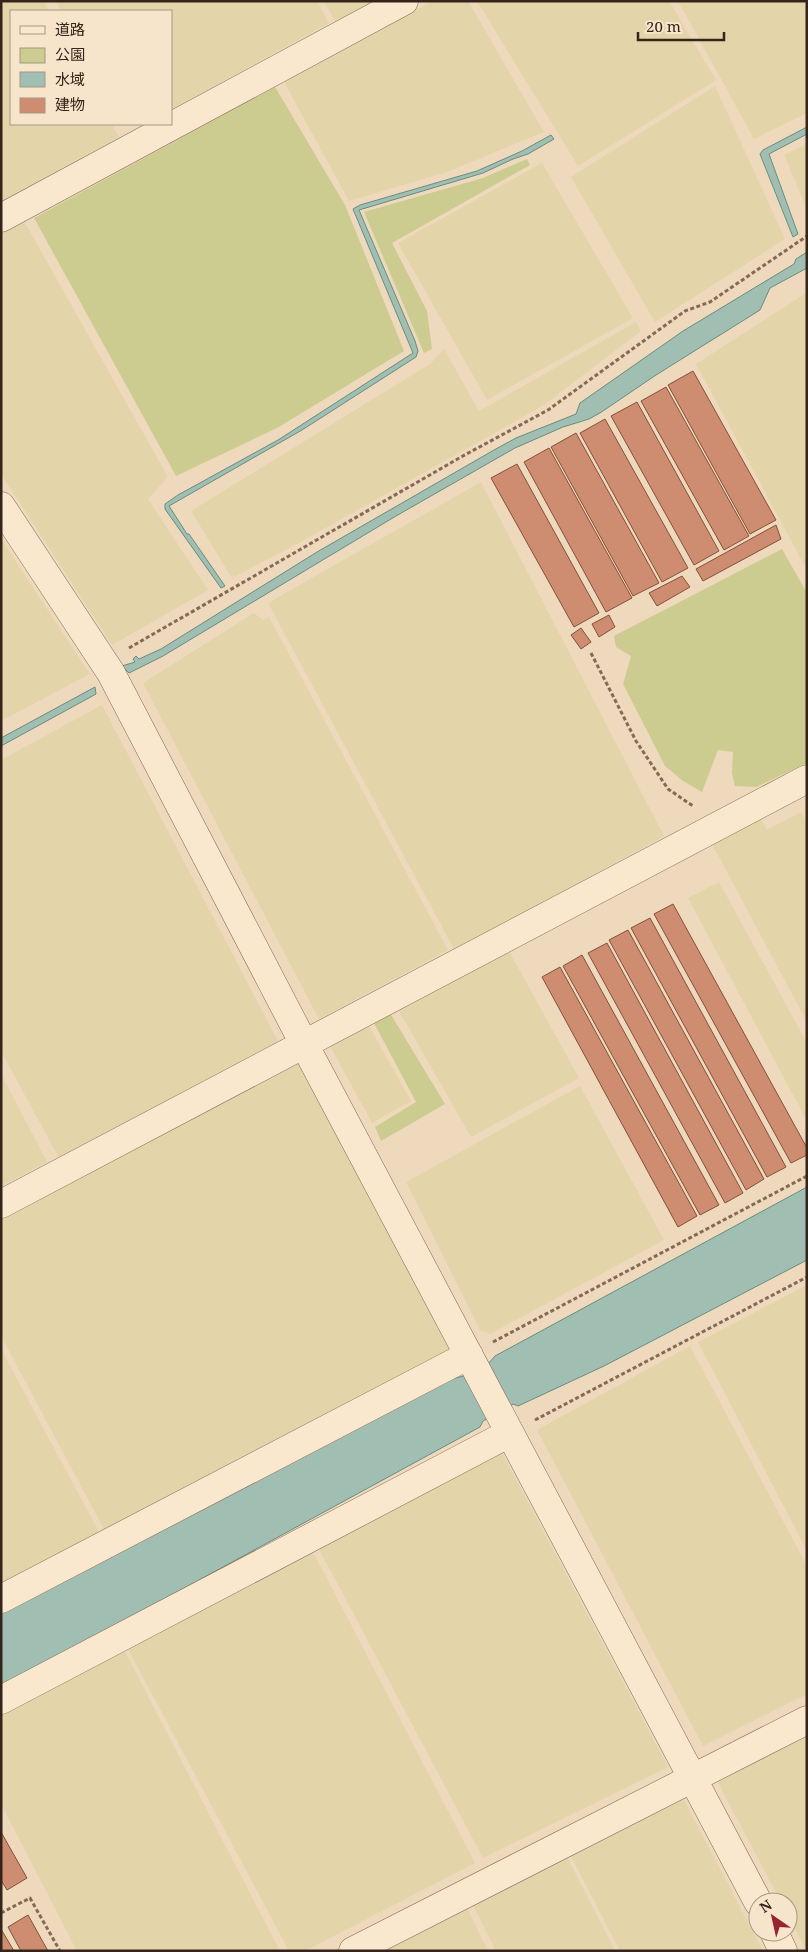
<svg xmlns="http://www.w3.org/2000/svg" width="808" height="1952" viewBox="0 0 808 1952" font-family="'Noto Serif','Noto Sans JP',serif">
	<style>
		.farmland { fill: #e4d4a9 }
		.green { fill: #cccc90 }
		.water { fill: #a0bfb2; stroke: #688c7f }
		.building { fill: #ce8c70; stroke: #85503b }
		.lines { fill: none; stroke-linecap: round; stroke-linejoin: round }
		.minor-casing { stroke: #866955; stroke-width: 29 }
		.path { stroke: #866955; stroke-width: 3; stroke-dasharray: 4 2.5; stroke-linecap: butt }
		.minor { stroke: #f9e8ce; stroke-width: 28 }
	</style>
	<rect width="100%" height="100%" fill="#eed9bc"/>
	<path class="farmland" d="M1 1H44L49 11H11V124H112L119 137 1 201Z
		M56 1H317L329 23 171 110V11H61Z
		M324 1H376L336 23Z
		M433 1H468L544 132 447 172 349 201 283 80Z
		M477 1H669L716 80 578 166Z
		M678 1H807V113L754 139Z
		M715 86 785 239 655 322 571 177Z
		M807 144V209L784 155Z
		M542 163 633 318 487 400 398 243Z
		M24 221 168 477 148 499 208 590 112 645 1 474V234Z
		M806 293 807 294V570L696 364Z
		M636 322 641 331 544 405 299 543 232 578 191 511 430 364 444 349 479 411Z
		M481 482 664 836 455 951 268 603Z
		M1 539 90 674 1 721Z
		M254 613 263 620 269 617 448 950 319 1019 143 683Z
		M102 705 278 1041 59 1158 1 1051V760Z
		M801 812 807 822V1022L711 842 759 815 767 830Z
		M719 882 807 1043V1121L688 898Z
		M509 951 579 1078 471 1137 399 1011Z
		M369 1026 411 1101 372 1123 330 1046Z
		M299 1059 452 1354 107 1535 1 1336V1218Z
		M1 1074 47 1162 1 1186Z
		M580 1086 664 1240 490 1334 480 1330 406 1182Z
		M807 1285V1551L698 1342Z
		M690 1346 807 1566V1694L703 1746 537 1430Z
		M1 1349 99 1532 5 1587 1 1581Z
		M500 1449 668 1767 483 1858 318 1547Z
		M310 1546 475 1863 305 1951H289L128 1649Z
		M123 1648 280 1951H77L1 1804V1714Z
		M807 1731V1951L788 1916V1902H781L715 1777Z
		M683 1798 763 1951H620L571 1856Z
		M565 1853 615 1951H496L471 1901Z
		M466 1906 488 1951H383Z"/>
	<path class="green" d="M275 87 345 205 404 351 277 428 176 476 34 218Z
		M527 159 530 165 392 243 427 311 432 349 424 353 364 212 483 178Z
		M782 549 807 593V763L756 787 735 786 732 773 733 752 718 750 702 792 683 781 665 766 623 684 631 656 616 647 614 636Z
		M390 1013 445 1104 381 1141 375 1127 416 1102 374 1023Z"/>
	<path class="water" d="M807 127V134L769 154 798 234 793 237 760 154 763 150Z
		M551 135 554 139 528 154 513 159 483 173 359 210 415 341 418 351 416 357 302 430 169 506 187 534H189L225 586 221 588 165 509V504L178 495 278 440 413 353 353 209 360 205 477 171 522 151Z
		M807 252V268L770 288 760 310 656 375 600 413 589 419 563 427 515 448 396 516 163 656 129 673 122 666 135 662 133 659 136 656 139 659 161 649 317 552 494 450 516 438 576 414 580 403 683 331 794 264 796 259Z
		M95 687 96 694 1 746V738Z
		M807 1187V1260L604 1366 518 1406 513 1404 483 1421 480 1427 1 1688V1611L452 1379C468 1375 485 1370 495 1356Z"/>
	<path class="building" d="M693 371 776 520 750 534 668 385Z
		M666 387 749 536 724 550 641 401Z
		M637 402 719 551 694 565 611 416Z
		M605 419 688 568 662 582 580 433Z
		M576 433 659 583 633 596 551 447Z
		M549 448 632 598 606 612 524 462Z
		M517 464 599 613 574 627 491 478Z
		M776 525 781 539 703 581 696 569Z
		M682 576 690 587 657 606 649 593Z
		M609 615 615 627 599 637 592 624Z
		M581 628 591 642 581 649 571 635Z
		M673 904 807 1148V1155L791 1163 654 914Z
		M650 918 786 1167 767 1177 631 928Z
		M628 930 764 1179 746 1190 609 940Z
		M607 943 743 1193 725 1203 588 953Z
		M582 955 719 1205 700 1215 563 966Z
		M560 967 697 1216 678 1227 542 977Z
		M1 1832 27 1878 7 1890 1 1880Z
		M28 1915 48 1951H21L8 1927Z
		M1 1929 14 1951H1Z"/>
	<g class="lines">
		<g class="minor-casing">
			<path id="minor" d="M1 218 404 1
				M1 506 111 673 304 1044 758 1902
				M1 1204 807 779
				M1 1599 469 1355
				M1 1700 510 1433
				M774 1932 783 1951
				M353 1951 807 1720"/>
		</g>
		<path class="path" d="M129 648 461 457 548 410 685 311 710 302 807 236
			M591 653 636 741 668 789 693 806
			M493 1342 807 1176
			M535 1420 807 1277
			M1 1913 30 1898 60 1951"/>
		<use href="#minor" class="minor"/>
	</g>
	<rect width="808" height="1952" fill="none" stroke="#34241a" stroke-width="5"/>
	<rect x="10" y="10" width="162" height="115" fill="#f6e4cb" stroke="#a89784"/>
	<rect x="20" y="26" width="25" height="8" fill="#f9e8ce" stroke="#a89784"/>
	<text x="55" y="35" font-size="15" fill="#34241a">道路</text>
	<rect x="20" y="48" width="25" height="15" fill="#cccc90" stroke="#a89784"/>
	<text x="55" y="60" font-size="15" fill="#34241a">公園</text>
	<rect x="20" y="72" width="25" height="15" fill="#a0bfb2" stroke="#a89784"/>
	<text x="55" y="85" font-size="15" fill="#34241a">水域</text>
	<rect x="20" y="98" width="25" height="15" fill="#ce8c70" stroke="#a89784"/>
	<text x="55" y="110" font-size="15" fill="#34241a">建物</text>
	<g transform="translate(773 1917) rotate(326)"><circle r="24" fill="#f6e4cb" stroke="#a89784"/>
	<path d="M0-4L9 19L0 12L-9 19Z" fill="#962432"/>
	<text y="-8" font-size="14" font-weight="bold" text-anchor="middle" fill="#34241a">N</text>
	</g>
	<path d="M638 32v8h86v-8" fill="none" stroke="#34241a" stroke-width="2.5"/>
	<text x="646" y="32" font-size="15" fill="#34241a" stroke="#f6e4cb" stroke-width="4" paint-order="stroke">20 m</text>
</svg>
